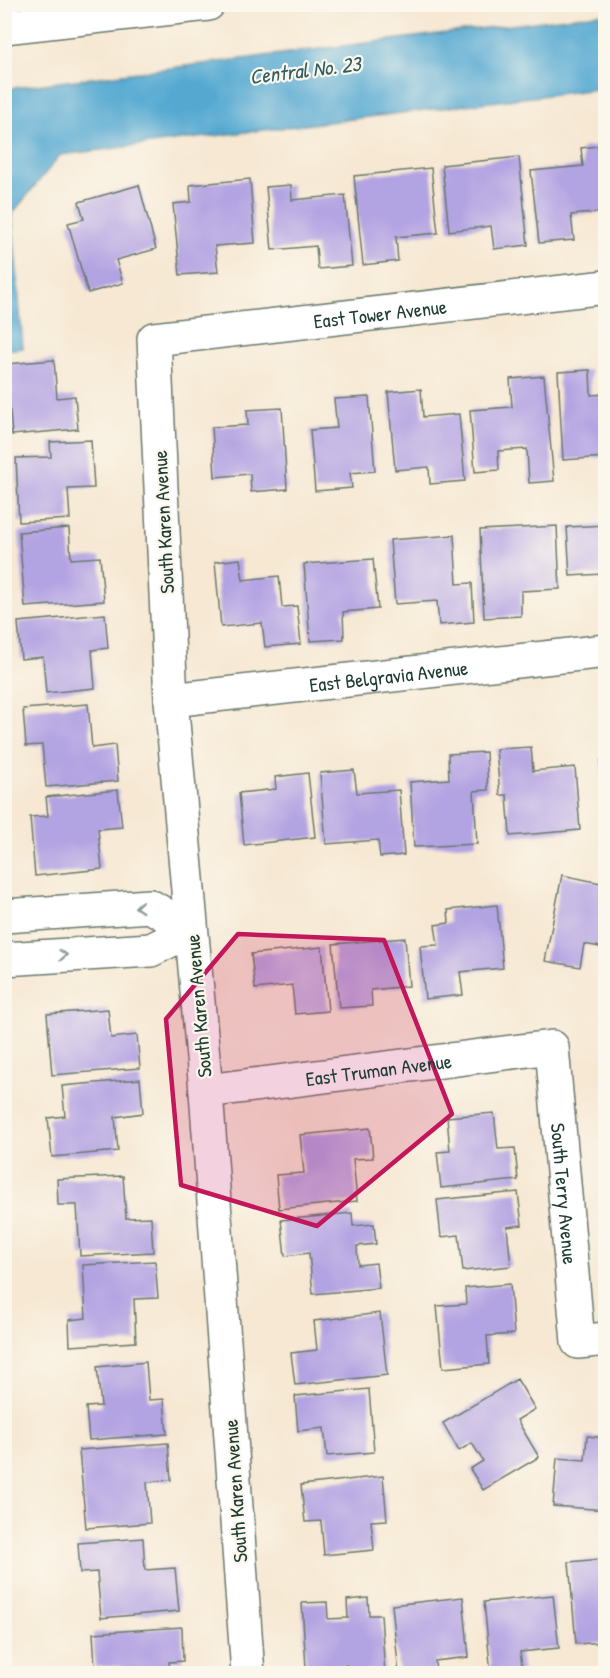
<svg xmlns="http://www.w3.org/2000/svg" width="610" height="1678" viewBox="0 0 610 1678" font-family="'Patrick Hand',sans-serif">
	<style>
		.water { fill: #55a9d1; stroke: #3a7382; stroke-width: 1.5 }
		.building { fill: #b2a3e2 }
		.lines { fill: none; stroke-linecap: round; stroke-linejoin: round }
		.minor-casing { stroke: #6a796c; stroke-width: 36 }
		.tertiary-casing { stroke: #6a796c; stroke-width: 36 }
		.minor { stroke: #fff; stroke-width: 33 }
		.tertiary { stroke: #fff; stroke-width: 33 }
		.oneway { stroke: #8f9e9a }
		.marked { fill: #c2185b; fill-opacity: 0.2; stroke: #c2185b; stroke-width: 4.5; stroke-linejoin: round }
		.labels { text-anchor: middle; dominant-baseline: central; stroke-width: 4.5; stroke-linejoin: round; paint-order: stroke }
		.street-label { font-size: 20px; fill: #1f3d34; stroke: #fbf7ec }
		.water-label { font-size: 21px; font-style: italic; fill: #2f5d63; stroke: #fbf7ec }
	</style>
	<rect width="100%" height="100%" fill="#fbf7ec"/>
	<filter id="ink" filterUnits="userSpaceOnUse"><feTurbulence type="fractalNoise" baseFrequency=".0167" numOctaves="2"/><feDisplacementMap in="SourceGraphic" scale="12" xChannelSelector="R" yChannelSelector="G"/><feConvolveMatrix kernelMatrix="1 2 1 2 8 2 1 2 1" color-interpolation-filters="sRGB"/></filter>
	<filter id="wash" filterUnits="userSpaceOnUse"><feTurbulence type="fractalNoise" baseFrequency=".008" numOctaves="4" result="noise"/><feDisplacementMap in="SourceGraphic" scale="24" xChannelSelector="R" yChannelSelector="G"/><feGaussianBlur stdDeviation="1.35" result="paint"/><feColorMatrix in="noise" values="0 0 0 0 0 0 0 0 0 0 0 0 0 0 0 0 0 1.4 0 .05"/><feComposite in="paint" operator="in"/></filter>
	<g filter="url(#wash)">
		<rect width="100%" height="100%" fill="#f6e8d3"/>
		<path class="water" d="M605 13V88L60 155 12 214 23 348 5 350V89Z"/>
		<g id="blocks">
			<path class="building" d="M606 145V212L571 215 574 240 539 243 531 171 583 166 581 148Z
				M519 157 528 245 494 249 491 226 449 231 442 165Z
				M431 168 438 233 396 237 398 261 363 265 354 176Z
				M250 179 255 243 215 246 218 272 180 275 173 204 191 202 190 185Z
				M139 185 156 249 116 260 123 283 88 293 68 223 84 219 79 202Z
				M291 185 292 200 345 195 352 266 318 269 316 246 272 250 266 187Z
				M54 360 57 398 75 396 78 429 12 435 6 364Z
				M590 370 591 395 606 394V457L563 460 558 372Z
				M544 376 554 481 529 483 527 449 498 451 499 470 475 472 470 410 512 407 510 379Z
				M421 389 423 417 459 414 465 481 430 484 429 467 395 470 388 392Z
				M369 397 375 471 350 473 352 488 315 491 310 430 337 428 334 399Z
				M282 408 287 489 251 492 250 474 215 477 212 427 248 425 247 410Z
				M91 440 94 488 68 489 70 519 19 522 16 458 51 457 50 442Z
				M606 525V602H603L602 574 570 576 567 527Z
				M557 526 560 589 521 591V616L484 618 480 530Z
				M69 528 71 559 100 557 104 601 25 607 19 532Z
				M454 535 457 584 472 583 474 622 439 625 437 601 395 604 390 540Z
				M240 559 243 580 279 576 282 607 297 606 301 644 265 647 262 623 221 627 215 562Z
				M373 559 378 609 343 612 344 639 310 641 304 564Z
				M105 614 108 648 92 650 95 688 46 693 43 657 21 659 18 622Z
				M88 704 92 748 115 745 118 781 46 787 42 745 26 746 23 709Z
				M531 747 533 771 575 767 580 830 510 836 507 795H500L496 749Z
				M486 752 488 790 474 791 477 844 414 847 410 782 449 779 448 754Z
				M601 760H606V794H604Z
				M354 770 357 793 399 790 404 855 380 857 378 840 326 844 320 773Z
				M308 773 315 837 244 845 239 793 276 789 275 777Z
				M118 790 122 827 98 829 102 869 35 876 30 817 48 816 46 797Z
				M562 875 606 884V948L584 944 580 967 545 961Z
				M497 905 503 968 460 972 463 995 425 999 420 946 438 945 435 925 449 923 448 910Z
				M405 938 409 986 371 990 372 1006 339 1008 333 944Z
				M322 947 328 1011 295 1014 292 985 255 989 251 954Z
				M108 1009 111 1038 137 1035 140 1068 52 1075 47 1014Z
				M140 1079 143 1113 115 1117 118 1151 52 1157 48 1118 65 1116 62 1086Z
				M494 1113 498 1149 515 1148 518 1180 441 1188 437 1152 450 1151 447 1117Z
				M370 1128 373 1158 353 1159 357 1201 279 1209 276 1175 304 1173 300 1135Z
				M123 1176 126 1218 151 1217 153 1252 80 1256 77 1205H58L57 1179Z
				M518 1192 522 1225 507 1227 511 1266 463 1271 459 1235 441 1237 437 1200Z
				M352 1213 353 1226 374 1224 376 1244 357 1246 358 1265 376 1263 379 1288 313 1294 309 1253 285 1256 281 1220Z
				M155 1261 158 1298 134 1299 136 1342 70 1346 69 1320 86 1318 83 1265Z
				M510 1284 514 1334 487 1336 489 1364 443 1368 437 1306 466 1304 465 1288Z
				M380 1313 387 1375 295 1385 291 1353 317 1350 314 1321Z
				M146 1362 149 1400 164 1399 167 1434 89 1440 86 1407 101 1406 97 1367Z
				M517 1379 535 1409 517 1420 539 1457 483 1490 470 1469 483 1461 472 1443 459 1451 443 1423Z
				M369 1389 374 1452 327 1456 324 1428 298 1431 295 1396Z
				M587 1436 606 1438V1510L553 1506 557 1458 585 1460Z
				M168 1443 171 1480 147 1482 150 1523 86 1528 79 1450Z
				M383 1476 387 1520 371 1521 374 1550 324 1555 321 1521 305 1522 301 1485Z
				M143 1538 145 1570 175 1568 179 1611 101 1618 97 1572 80 1573 78 1543Z
				M601 1559 603 1579H606V1642L576 1644 569 1562Z
				M553 1595 559 1648 520 1652 523 1671 491 1674 484 1602Z
				M463 1597 469 1657 435 1661 436 1674H399L392 1605Z
				M368 1598 369 1615H381L385 1674H348L347 1665 306 1668 302 1603 327 1602 328 1619 348 1618 347 1600Z
				M182 1627 183 1661 169 1662 170 1674H122L121 1666 95 1667 93 1633Z"/>
		</g>
	</g>
	<g filter="url(#ink)">
		<use href="#blocks" fill-opacity="0" stroke="#6a796c" stroke-width="1.5"/>
		<g class="lines">
			<g class="minor-casing">
				<g id="minor">
					<path id="s1" d="M171 700 606 651"/>
					<path d="M4 916 150 906 191 930"/>
					<path d="M4 959 151 950 191 930"/>
					<path id="s2" d="M206 1091 552 1047 578 1342 606 1339"/>
					<path id="s3" d="M248 1674 206 1091 171 700 154 339 606 287"/>
				</g>
			</g>
			<g class="tertiary-casing">
				<path id="tertiary" d="M4 27 208 4"/>
			</g>
			<use href="#minor" class="minor"/>
			<use href="#tertiary" class="tertiary"/>
		</g>
		<defs><path id="oneway-chevron" d="M-2-3.5L2.5 0L-2 3.5" fill="none" stroke-width="1.6" stroke-linecap="round" stroke-linejoin="round" transform="scale(1.5)"/></defs>
		<g class="oneway">
			<use href="#oneway-chevron" transform="translate(139 907) rotate(176)"/>
			<use href="#oneway-chevron" transform="translate(63 955) rotate(-4)"/>
		</g>
	</g>
	<path class="marked" d="M238 934 384 940 452 1114 317 1226 181 1185 166 1019Z"/>
	<g class="labels">
		<g class="street-label">
			<text stroke="none"><textPath href="#s3" startOffset="1566">East Tower Avenue</textPath></text>
			<text transform="translate(163 522) rotate(-93)">South Karen Avenue</text>
			<text stroke="none"><textPath href="#s1" startOffset="219">East Belgravia Avenue</textPath></text>
			<text transform="translate(198 1006) rotate(-95)">South Karen Avenue</text>
			<text stroke="none"><textPath href="#s2" startOffset="174">East Truman Avenue</textPath></text>
			<text stroke="none"><textPath href="#s2" startOffset="496">South Terry Avenue</textPath></text>
			<text transform="translate(235 1491) rotate(-94)">South Karen Avenue</text>
		</g>
		<g class="water-label">
			<text transform="translate(305 70) rotate(-7)">Central No. 23</text>
		</g>
	</g>
	<rect width="610" height="1678" fill="none" stroke="#fbf7ec" stroke-width="24"/>
</svg>
